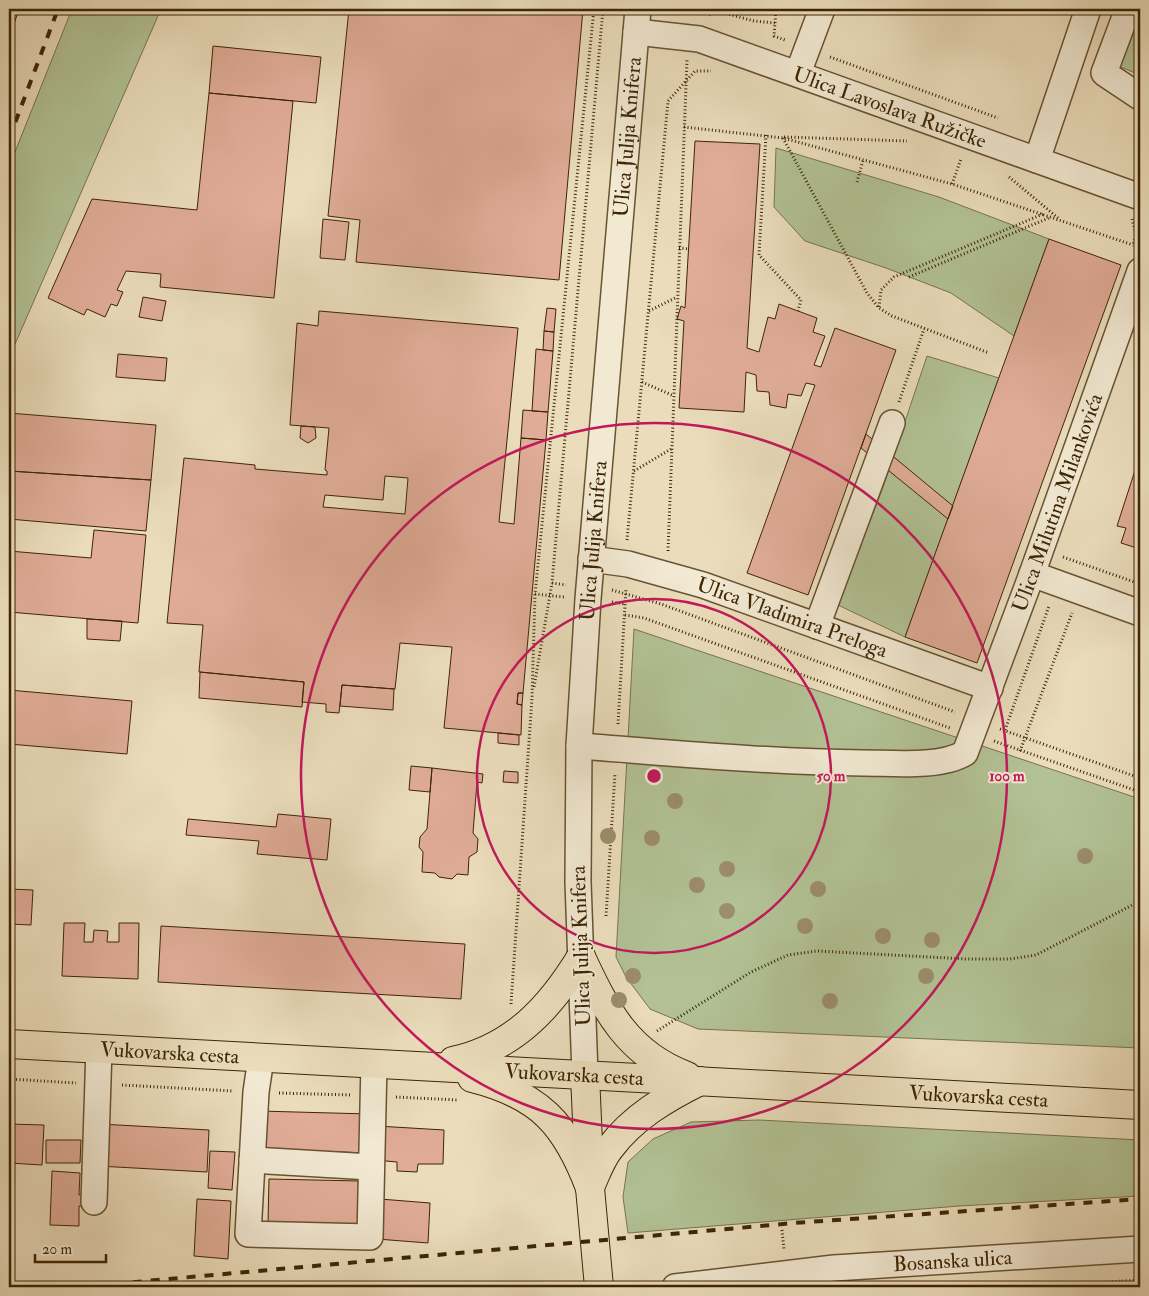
<svg xmlns="http://www.w3.org/2000/svg" width="1149" height="1296" viewBox="0 0 1149 1296" font-family="'IM FELL Double Pica',serif">
	<style>
		.green { fill: #b2c295; stroke: #78744c }
		.building { fill: #e0ac97; stroke: #3e2503; fill-rule: evenodd }
		.lines { fill: none; stroke-linecap: round; stroke-linejoin: round }
		.minor-casing { stroke: #695331; stroke-width: 28 }
		.major-casing { stroke: #3e2503; stroke-width: 30 }
		.path { stroke: #3e2503; stroke-width: 3; stroke-dasharray: 1 2.5; stroke-linecap: butt }
		.minor { stroke: #f2e9d3; stroke-width: 25 }
		.major { stroke: #ebddbc; stroke-width: 28 }
		.rail { stroke: #3e2503; stroke-width: 4; stroke-dasharray: 9 9; stroke-linecap: butt }
		.tree { fill: #9c8d6b }
		.ring { fill: none; stroke: #c2185b; stroke-width: 2.5 }
		.labels { text-anchor: middle; dominant-baseline: central; stroke-width: 4; stroke-linejoin: round; paint-order: stroke }
		.street-label { font-size: 21px; fill: #3e2503; stroke: #f2e9d3 }
		.centre { fill: #c2185b; stroke: #f2e9d3; stroke-width: 2.5 }
		.ring-label { font-size: 15px; text-anchor: middle; font-weight: bold; fill: #c2185b; stroke: #f2e9d3; stroke-width: 4; stroke-linejoin: round; paint-order: stroke }
	</style>
	<rect width="100%" height="100%" fill="#ebddbc"/>
	<filter id="stains"><feTurbulence type="fractalNoise" baseFrequency=".004" numOctaves="4"/><feColorMatrix values="0 0 0 0 .2 0 0 0 0 .09 0 0 0 0 .02 0 0 0 .5 -.17"/></filter>
	<radialGradient id="worn" r=".72"><stop offset=".6" stop-color="#630" stop-opacity="0"/><stop offset="1" stop-color="#630" stop-opacity=".3"/></radialGradient>
	<path class="green" d="M72 9H161L9 358V167Z
		M1137 9H1140V75L1116 65Z
		M776 148 939 197 1049 239 1014 336 951 293 886 268 805 241 774 207Z
		M927 356 999 378 905 637 838 605 883 487Z
		M634 629 1140 799V1048L698 1029 650 1009 626 977 616 957Z
		M759 1120 1140 1140V1196L959 1206 628 1233 623 1197 628 1162 653 1139 691 1122Z"/>
	<path class="building" d="M9 9H19L9 39Z
		M349 9H583L559 280 356 262 360 220 328 216Z
		M213 46 321 57 316 103 209 93Z
		M209 93 293 101 274 298 160 287 161 274 126 271 117 290 123 292 117 306 111 304 105 317 87 309 84 315 48 298 92 199 197 210Z
		M695 141 760 144 747 348 759 352 768 317 775 319 779 304 817 318 813 332 825 336 814 365 821 367 835 328 896 350 808 595 747 573 815 385 806 383 801 396 788 394 786 408 770 405 769 392 757 391 756 375 746 372 744 412 679 408 684 321 677 319 681 306 685 308Z
		M323 219 349 222 345 260 320 258Z
		M1049 239 1121 265 977 663 905 637Z
		M143 297 166 301 162 321 139 317Z
		M547 308 556 309 554 332 544 331Z
		M319 311 518 328 499 522 514 524 521 438 546 440 523 693H518L517 704 522 705 521 735 444 728 452 647 400 643 395 689 342 685 339 713 326 712V704L302 702 304 682 199 672 203 625 167 623 184 458 255 465V469L327 475V471L325 470 329 428 290 425 297 323 318 326ZM385 476 408 478 405 514 323 507 325 495 383 500Z
		M544 331 554 332 553 351 543 350Z
		M536 349 553 351 548 412 532 411Z
		M118 354 167 358 165 381 116 377Z
		M523 410 548 412 546 440 521 438Z
		M9 413 156 425 151 480 9 471Z
		M301 426 315 427 316 438 308 443 300 438Z
		M866 434 953 506 948 519 861 448Z
		M1140 455V549L1121 543 1126 528 1117 526Z
		M9 471 151 480 146 531 9 519Z
		M94 530 146 535 138 623 9 612V551L91 558Z
		M87 619 122 621 120 641 87 639Z
		M200 672 304 682 302 707 199 698Z
		M342 685 394 689 393 710 340 706Z
		M9 690 132 701 127 754 9 744Z
		M518 693H523L522 705 517 704Z
		M498 733 519 735V745L498 743Z
		M411 766 432 768 430 792 409 790Z
		M432 768 483 774 482 783 477 782 473 833 478 839 477 852 469 857 468 875 457 874 452 879 439 877 435 873 422 872 423 852 419 847 420 837 427 829Z
		M504 771 518 772V783L503 782Z
		M278 814 331 819 327 860 257 854 259 841 186 835 188 819 276 827Z
		M9 889 33 890 31 925 9 924Z
		M64 923H85L84 942H93L94 930 108 931 107 942H119V923H139L138 979 62 976Z
		M161 926 465 944 461 999 158 982Z
		M259 1111 369 1114 368 1153 257 1149Z
		M9 1124 44 1125 42 1165 9 1163Z
		M100 1124 209 1130 207 1172 98 1166Z
		M377 1126 444 1130 443 1164H418L417 1172 397 1171V1162L375 1160Z
		M46 1140H81L80 1163H46Z
		M210 1151 235 1152 232 1190 208 1188Z
		M52 1171 80 1173 79 1195H90L89 1206H79V1226L50 1225Z
		M269 1179 360 1181 359 1226 268 1223Z
		M197 1199 231 1201 228 1259 194 1256Z
		M380 1199 430 1203 428 1243 377 1239Z"/>
	<g class="lines">
		<g class="minor-casing">
			<g id="minor">
				<path d="M1128 9 1104 73 1140 97"/>
				<path id="s1" d="M636 32 699 39 1140 197"/>
				<path d="M798 73 822 9"/>
				<path d="M1037 160 1088 9"/>
				<path id="s2" d="M591 559 628 564 703 585 990 688"/>
				<path d="M1032 574 1140 613"/>
				<path d="M817 626 892 423"/>
				<path id="s3" d="M579 746C674 753 768 762 864 763 892 763 940 768 965 753L1032 574 1140 271"/>
				<path d="M261 1058 256 1092 248 1234 370 1237 374 1063"/>
				<path id="s4" d="M585 1075 578 882 579 746 588 599 638 9"/>
				<path d="M252 1160 371 1167"/>
				<path d="M94 1202 99 1049"/>
				<path id="s5" d="M675 1287 834 1268 1140 1249"/>
			</g>
		</g>
		<g class="major-casing">
			<g id="major">
				<path d="M581 957C606 1011 628 1054 687 1076"/>
				<path id="s6" d="M9 1044 1140 1105"/>
				<path d="M453 1061C513 1048 550 1008 581 957"/>
				<path d="M585 1075 590 1188 599 1287"/>
				<path d="M472 1078C540 1095 566 1124 590 1188"/>
				<path d="M590 1187C596 1174 601 1159 610 1148 633 1117 666 1098 700 1081"/>
			</g>
		</g>
		<path class="path" d="M697 9 711 15
			M709 9 754 21 775 23 774 36 785 40
			M775 23 776 9
			M830 57 998 118
			M684 127 783 138 952 184 1133 245
			M766 135 759 255 801 300 798 311
			M784 137 907 141
			M783 138 867 293 879 308 892 316 989 353
			M1009 177 1058 218
			M857 182 863 160
			M952 184 961 159
			M1132 219 1136 234 1133 245 1137 246
			M679 248 689 249
			M909 277 1051 217
			M879 307 881 290 894 277 1043 214
			M649 311 677 297
			M642 382 674 396
			M899 402 924 329
			M634 471 671 449
			M627 540 668 101 695 71H711
			M668 551 687 60
			M1063 557 1140 584
			M552 583 566 585
			M612 590 661 604 955 712
			M535 594 564 597
			M612 602 625 604
			M625 615 644 618 950 728
			M534 687 552 583 603 9
			M618 724 626 588
			M1000 729 1140 778
			M1005 730 1049 606
			M994 741 1140 792
			M1020 751 1072 613
			M606 916 615 773
			M511 1004 532 698 535 594 594 9
			M657 1031 751 972 788 955 817 951 966 959H1010L1036 955 1140 901
			M9 1079 76 1083
			M122 1085 233 1091
			M279 1093 350 1095
			M396 1097 458 1100
			M782 1230 784 1250
			M1137 1280 1138 1287
			M1028 1287 1140 1280"/>
		<use href="#minor" class="minor"/>
		<use href="#major" class="major"/>
		<path class="rail" d="M9 139 58 9
			M79 1287 794 1223 1140 1199"/>
	</g>
	<g class="tree">
		<circle cx="675" cy="801" r="8"/>
		<circle cx="608" cy="836" r="8"/>
		<circle cx="652" cy="838" r="8"/>
		<circle cx="1085" cy="856" r="8"/>
		<circle cx="727" cy="869" r="8"/>
		<circle cx="697" cy="885" r="8"/>
		<circle cx="818" cy="889" r="8"/>
		<circle cx="727" cy="911" r="8"/>
		<circle cx="805" cy="926" r="8"/>
		<circle cx="883" cy="936" r="8"/>
		<circle cx="932" cy="940" r="8"/>
		<circle cx="633" cy="976" r="8"/>
		<circle cx="926" cy="976" r="8"/>
		<circle cx="619" cy="1000" r="8"/>
		<circle cx="830" cy="1001" r="8"/>
	</g>
	<g class="ring">
		<circle cx="654" cy="776" r="177"/>
		<circle cx="654" cy="776" r="353"/>
	</g>
	<g class="labels">
		<g class="street-label">
			<text stroke="none"><textPath href="#s1" startOffset="266">Ulica Lavoslava Ružičke</textPath></text>
			<text stroke="none"><textPath href="#s4" startOffset="940">Ulica Julija Knifera</textPath></text>
			<text stroke="none"><textPath href="#s3" startOffset="655">Ulica Milutina Milankovića</textPath></text>
			<text stroke="none"><textPath href="#s4" startOffset="535">Ulica Julija Knifera</textPath></text>
			<text stroke="none"><textPath href="#s2" startOffset="210">Ulica Vladimira Preloga</textPath></text>
			<text transform="translate(581 946) rotate(-92)">Ulica Julija Knifera</text>
			<text stroke="none"><textPath href="#s6" startOffset="161">Vukovarska cesta</textPath></text>
			<text stroke="none"><textPath href="#s6" startOffset="566">Vukovarska cesta</textPath></text>
			<text stroke="none"><textPath href="#s6" startOffset="971">Vukovarska cesta</textPath></text>
			<text stroke="none"><textPath href="#s5" startOffset="279">Bosanska ulica</textPath></text>
		</g>
	</g>
	<circle cx="654" cy="776" r="8" class="centre"/>
	<g class="ring-label">
		<text x="831" y="781">50 m</text>
		<text x="1007" y="781">100 m</text>
	</g>
	<rect width="1149" height="1296" fill="none" stroke="#ebddbc" stroke-width="30"/>
	<rect x="10" y="10" width="1129" height="1276" fill="none" stroke="#3e2503" stroke-width="2.5"/>
	<rect x="15" y="15" width="1119" height="1266" fill="none" stroke="#3e2503"/>
	<path d="M35 1254v8h71v-8" fill="none" stroke="#3e2503" stroke-width="2.5"/>
	<text x="42" y="1254" font-size="15" fill="#3e2503" stroke="#f2e9d3" stroke-width="4" paint-order="stroke">20 m</text>
	<rect width="100%" height="100%" filter="url(#stains)"/>
	<rect width="100%" height="100%" fill="url(#worn)"/>
</svg>
